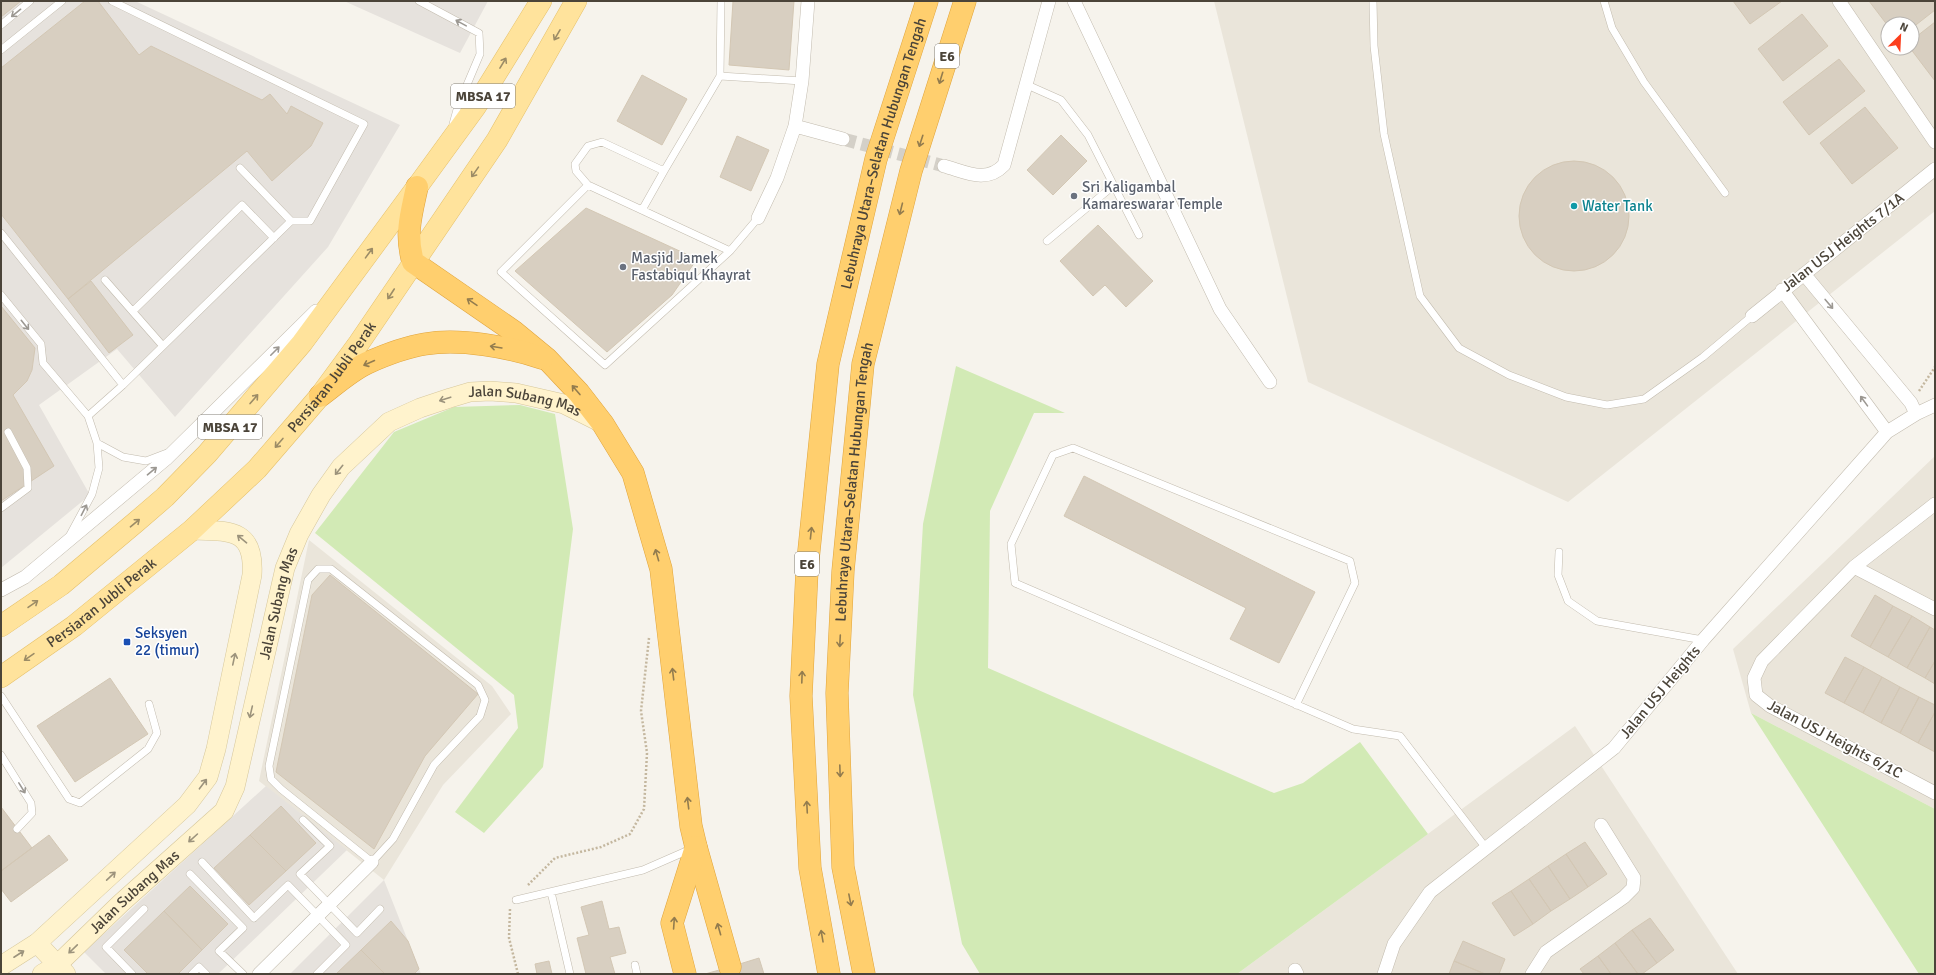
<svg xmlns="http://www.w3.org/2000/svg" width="1936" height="975" viewBox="0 0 1936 975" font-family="Signika,sans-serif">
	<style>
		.residential { fill: #eae5da; fill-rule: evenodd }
		.industrial { fill: #e6e2dd }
		.green { fill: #d2eab5 }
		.building { fill: #d8cfc1; stroke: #d3c7b4 }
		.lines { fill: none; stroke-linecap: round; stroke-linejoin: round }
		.street-tunnel { stroke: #d4d0c8; stroke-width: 13; stroke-dasharray: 13 6; stroke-linecap: butt }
		.lane-casing { stroke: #c2bbae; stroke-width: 8 }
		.street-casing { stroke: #c2bbae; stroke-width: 14 }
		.secondary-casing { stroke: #d6c79b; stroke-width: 20 }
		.primary-casing { stroke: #e6c16a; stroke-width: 22 }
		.highway-casing { stroke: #e0a43c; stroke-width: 23 }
		.path { stroke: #c4b79f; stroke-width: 2.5; stroke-dasharray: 2 2; stroke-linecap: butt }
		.lane { stroke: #fff; stroke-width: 7 }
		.street { stroke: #fff; stroke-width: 13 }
		.secondary { stroke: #fff3cd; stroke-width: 19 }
		.primary { stroke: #ffe39c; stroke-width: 21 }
		.highway { stroke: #ffcf6e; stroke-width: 22 }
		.oneway { stroke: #9c9892 }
		.oneway2 { stroke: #9c8c66 }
		.oneway3 { stroke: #937c4e }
		.oneway4 { stroke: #9c937c }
		.worship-dot { fill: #6b7280; stroke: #fff; stroke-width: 1.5 }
		.culture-dot { fill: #0f9aa8; stroke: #fff; stroke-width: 1.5 }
		.transit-dot { fill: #1a4fb4; stroke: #fff; stroke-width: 1.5 }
		.labels { text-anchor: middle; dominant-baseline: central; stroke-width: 3; stroke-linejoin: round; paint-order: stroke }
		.shield { fill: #fff; stroke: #817c74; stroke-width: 1 }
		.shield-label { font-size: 14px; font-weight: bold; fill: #4b4439 }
		.street-label { font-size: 15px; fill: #4b4439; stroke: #fff }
		.worship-label { font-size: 15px; fill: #5b616d; stroke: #fff; text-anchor: start }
		.culture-label { font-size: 15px; fill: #0d838f; stroke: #fff; text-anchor: start }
		.transit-label { font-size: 15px; fill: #164399; stroke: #fff; text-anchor: start }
	</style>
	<rect width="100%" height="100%" fill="#f6f3ec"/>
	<path class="residential" d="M1214 1H1935V211L1568 502 1308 382ZM1888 24H1912V48H1888Z
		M1935 456V809L1751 713 1733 649Z
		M309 540 492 686 511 714 443 785 384 880 259 781Z
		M1575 726 1738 974H1237Z"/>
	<path class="industrial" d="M1 1H135L400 125 328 247 175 417 117 349 39 405 90 495 1 568Z
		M344 1H488L460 53Z
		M266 786 347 850 218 974H106L84 952Z
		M384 880 421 974H290Z"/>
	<path class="green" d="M956 366 1065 413H1034L990 511 988 668 1274 793 1303 783 1360 742 1428 834 1237 974H980L962 944 913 695 923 524Z
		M520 405 555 414 573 529 543 767 484 833 455 812 518 728 514 695 315 533 394 432 454 407Z
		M1751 713 1935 809V974H1919Z"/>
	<path class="building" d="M1 1H21L1 17Z
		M85 1H98L139 55 151 46 262 100 270 94 287 114 291 106 323 123 311 146 272 181 247 151 68 299 1 214V68Z
		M733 1H794L789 70 729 65Z
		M1733 1H1782L1750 24Z
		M1869 1H1935V10L1912 28V24H1888V26Z
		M1802 14 1828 46 1783 81 1758 49Z
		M1935 22V81L1910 48H1912V40Z
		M1839 59 1865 91 1809 135 1783 102Z
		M642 75 687 99 662 145 617 121Z
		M1865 107 1898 148 1852 184 1820 143Z
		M1061 135 1087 161 1053 195 1027 170Z
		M737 136 769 150 751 191 720 177Z
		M1519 216a55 55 0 1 1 110 0a55 55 0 1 1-110 0Z
		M586 208 697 259 672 295 607 352 515 271Z
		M1098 225 1153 281 1126 307 1105 285 1093 296 1060 261Z
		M91 281 133 335 109 353 68 299Z
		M1 306 35 348 32 370 27 381 13 395 54 466 1 501Z
		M1084 476 1315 592 1279 663 1230 639 1246 608 1064 516Z
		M330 575 478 694 425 756 374 849 276 772 312 595Z
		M1875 595 1893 606 1870 647 1851 636Z
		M1893 606 1912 616 1888 657 1870 647Z
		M1912 616 1930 627 1907 668 1888 657Z
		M1930 627 1935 630V661L1925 678 1907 668Z
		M1845 657 1864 667 1844 703 1825 693Z
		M1935 661V684L1925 678Z
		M1864 667 1882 677 1863 713 1844 703Z
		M1882 677 1900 687 1881 723 1863 713Z
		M110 678 148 734 75 782 37 726Z
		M1900 687 1919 697 1900 733 1881 723Z
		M1919 697 1935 705V712L1918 743 1900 733Z
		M1935 712V752L1918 743Z
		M281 806 316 843 286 871 250 835Z
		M1 807 32 848 1 871Z
		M49 835 68 860 11 902 1 889V871Z
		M250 835 286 871 249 905 214 868Z
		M1585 842 1607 874 1588 887 1566 854Z
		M1566 854 1588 887 1570 899 1548 866Z
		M1548 866 1570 899 1551 911 1529 879Z
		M1529 879 1551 911 1533 924 1511 891Z
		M190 886 228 924 202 950 164 911Z
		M1511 891 1533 924 1514 936 1492 903Z
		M602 901 609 929 619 927 626 953 610 957 615 974H586L577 938 589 935 581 907Z
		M164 911 202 950 178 974H148L124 950Z
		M1650 918 1674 950 1657 963 1632 930Z
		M391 921 408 941 419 969 414 974H385L361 950Z
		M1632 930 1657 963 1642 974H1638L1615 943Z
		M1463 941 1505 959 1499 974H1485L1454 961Z
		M1615 943 1638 974H1611L1598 956Z
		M361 950 385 974H336Z
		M1598 956 1611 974H1584L1580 969Z
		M759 958 764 974H705L730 967Z
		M549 961 552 974H537L535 964Z
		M1454 961 1485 974H1449Z"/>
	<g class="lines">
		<path class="street-tunnel" d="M843 139 944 166"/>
		<g class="lane-casing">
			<path id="lane" d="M419 1 479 33 480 54 458 106 453 124
				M721 1 720 76 802 81
				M1373 1 1374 46 1384 134 1420 296 1459 348 1509 375 1566 397 1607 405 1644 399 1703 357 1752 316
				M1604 1 1612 28 1644 82 1725 193
				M1 25 30 1
				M1 50 62 1
				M1025 84 1061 100 1088 135 1139 235
				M240 168 291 221
				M588 185 730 251 605 365 501 272Z
				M588 185 576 171 575 164 588 146 602 142 664 171 720 76
				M642 210 664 171
				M1 233 123 385
				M1047 241 1113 186
				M730 251 758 218
				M105 280 162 345
				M1 295 41 344 43 363 88 416 97 443 99 468 92 494 70 535
				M133 311 242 205 274 238
				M88 416 123 385 291 221H310L364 124 112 1
				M97 443 123 457 146 461 167 453
				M1 508 28 488 27 468 8 432
				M1559 552 1558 575 1568 601 1597 621 1703 640
				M318 569H331L478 685 485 700 480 716 434 765 393 839 372 862 281 789 271 779 269 766 308 580Z
				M1 696 69 799 80 803 148 749 157 733 149 704
				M1296 705 1355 583 1350 561 1073 448 1053 455 1011 544 1015 583 1353 729 1400 736 1486 848
				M1 755 31 803 32 813 17 829
				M303 820 330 846 300 874 357 933 380 909
				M202 862 254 918 288 885 346 945 317 974
				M190 874 243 928 219 951 243 974
				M551 892 570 974
				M516 900 643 870 691 849
				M635 965 637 974
				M132 974 106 947 144 909
				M192 974 199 967 206 974"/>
		</g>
		<g class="street-casing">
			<path id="street" d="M1074 1 1220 309 1270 382
				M1839 1 1935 142
				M795 126 843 139
				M944 166C966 172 986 184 1004 165L1049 1
				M758 218 777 178 795 126 802 81 808 1
				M1804 274 1911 403 1916 414
				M1782 290 1887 432
				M1752 316 1935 169
				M1935 504 1854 567 1762 661 1754 678 1756 695 1770 706 1935 793
				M1854 567 1935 609
				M1 590 25 577 166 459 316 311
				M1295 970 1297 974
				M259 974 372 862
				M1384 974 1394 944 1430 892 1614 748 1703 640 1887 432 1916 414 1935 405
				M1532 974 1546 952 1624 897 1633 888 1634 878 1601 825"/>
		</g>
		<g class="secondary-casing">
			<g id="secondary">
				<path d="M37 943 66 974"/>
				<path d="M1 966 37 943 187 805 208 777 216 749 252 575C255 528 229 531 192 530"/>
				<path id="s1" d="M42 974 57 965 121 903 224 811 235 787 285 568 299 534 321 495 341 467 389 422 420 408 450 398 470 392 490 391 516 393 564 404 602 423"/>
			</g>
		</g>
		<g class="primary-casing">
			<g id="primary">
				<path d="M1 626 61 585 136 522 165 497 207 454 302 343 417 187 476 106 541 1"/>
				<path id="s2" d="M1 677 74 626 192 530 257 469 320 396 359 343 497 140 576 1"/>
			</g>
		</g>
		<g class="highway-casing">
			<g id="highway">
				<path d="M417 187C411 215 405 233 413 262L513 331 547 359 579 393 603 424 633 473 661 569 691 826 696 847 730 967"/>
				<path d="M320 396C335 385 350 371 367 363 385 355 406 347 425 344 460 338 509 347 542 358"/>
				<path d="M685 974 672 923 696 847"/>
				<path id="s3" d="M829 974 810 868 801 696 807 570 828 364 876 159 927 1"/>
				<path id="s4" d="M864 974 843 867 837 693 843 571 863 364 911 171 965 1"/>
			</g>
		</g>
		<path class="path" d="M1919 391 1935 367
			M528 885 555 858 601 847 630 834 644 809 647 753 641 711 649 638
			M510 909 509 938 518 974"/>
		<use href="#lane" class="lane"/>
		<use href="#street" class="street"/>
		<use href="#secondary" class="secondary"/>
		<use href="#primary" class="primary"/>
		<use href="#highway" class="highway"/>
	</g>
	<defs><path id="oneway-shaft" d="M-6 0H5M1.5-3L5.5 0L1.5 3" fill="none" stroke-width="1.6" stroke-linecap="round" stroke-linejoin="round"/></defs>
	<g class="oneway">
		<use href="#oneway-shaft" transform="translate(16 13) rotate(141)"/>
		<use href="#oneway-shaft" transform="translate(461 23) rotate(-151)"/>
		<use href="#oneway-shaft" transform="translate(1829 304) rotate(50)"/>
		<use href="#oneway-shaft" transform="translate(25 325) rotate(51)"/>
		<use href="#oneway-shaft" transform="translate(275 351) rotate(-45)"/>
		<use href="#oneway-shaft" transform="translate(1864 401) rotate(-126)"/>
		<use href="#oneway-shaft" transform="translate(152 471) rotate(-40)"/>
		<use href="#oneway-shaft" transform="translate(84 510) rotate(-63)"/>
		<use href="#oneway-shaft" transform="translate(22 788) rotate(58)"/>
	</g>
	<g class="oneway2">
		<use href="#oneway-shaft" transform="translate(557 35) rotate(120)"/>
		<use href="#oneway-shaft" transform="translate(503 63) rotate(-59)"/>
		<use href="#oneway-shaft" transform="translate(475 172) rotate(125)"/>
		<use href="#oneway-shaft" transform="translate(369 253) rotate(-54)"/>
		<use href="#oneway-shaft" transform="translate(391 294) rotate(123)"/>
		<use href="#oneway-shaft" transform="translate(254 399) rotate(-49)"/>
		<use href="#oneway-shaft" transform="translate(279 443) rotate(131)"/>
		<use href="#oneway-shaft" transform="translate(135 523) rotate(-40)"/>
		<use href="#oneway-shaft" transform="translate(33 604) rotate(-35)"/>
		<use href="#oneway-shaft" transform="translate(29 657) rotate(145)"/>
	</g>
	<g class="oneway3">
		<use href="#oneway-shaft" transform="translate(941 78) rotate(107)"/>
		<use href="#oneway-shaft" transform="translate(921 141) rotate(108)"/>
		<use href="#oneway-shaft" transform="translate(901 209) rotate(104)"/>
		<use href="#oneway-shaft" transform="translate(472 302) rotate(-146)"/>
		<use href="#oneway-shaft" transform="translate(496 347) rotate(-171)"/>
		<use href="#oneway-shaft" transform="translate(369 363) rotate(156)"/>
		<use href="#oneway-shaft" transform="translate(576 390) rotate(-131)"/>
		<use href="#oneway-shaft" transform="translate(811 533) rotate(-84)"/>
		<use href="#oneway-shaft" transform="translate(657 555) rotate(-106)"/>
		<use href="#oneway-shaft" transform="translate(840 641) rotate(93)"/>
		<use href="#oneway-shaft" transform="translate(673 674) rotate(-97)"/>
		<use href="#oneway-shaft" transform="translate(802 677) rotate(-88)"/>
		<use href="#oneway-shaft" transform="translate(840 771) rotate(88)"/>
		<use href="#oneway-shaft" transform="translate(688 803) rotate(-97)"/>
		<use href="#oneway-shaft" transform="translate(807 807) rotate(-93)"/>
		<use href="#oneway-shaft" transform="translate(850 900) rotate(79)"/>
		<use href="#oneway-shaft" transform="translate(674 923) rotate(-86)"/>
		<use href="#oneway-shaft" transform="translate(719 929) rotate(-106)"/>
		<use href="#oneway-shaft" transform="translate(822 936) rotate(-100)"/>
	</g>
	<g class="oneway4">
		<use href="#oneway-shaft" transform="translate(445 399) rotate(162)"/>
		<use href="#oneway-shaft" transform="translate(339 470) rotate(129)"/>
		<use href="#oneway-shaft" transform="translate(242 539) rotate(-140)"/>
		<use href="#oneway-shaft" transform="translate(234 659) rotate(-78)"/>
		<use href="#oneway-shaft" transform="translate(251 712) rotate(103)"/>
		<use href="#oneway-shaft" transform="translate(203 784) rotate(-53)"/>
		<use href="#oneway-shaft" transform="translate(193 838) rotate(138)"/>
		<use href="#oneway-shaft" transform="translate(111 876) rotate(-43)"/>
		<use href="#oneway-shaft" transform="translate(73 949) rotate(136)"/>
		<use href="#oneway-shaft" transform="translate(19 954) rotate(-33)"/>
	</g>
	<g class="worship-dot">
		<circle cx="1074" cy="196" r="4"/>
		<circle cx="623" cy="267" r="4"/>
	</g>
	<circle class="culture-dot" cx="1574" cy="206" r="4"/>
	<rect class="transit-dot" x="123" y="638" width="8" height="8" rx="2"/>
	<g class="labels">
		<g class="shield">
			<rect x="935" y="44" width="24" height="24" rx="3"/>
			<rect x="451" y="84" width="64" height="24" rx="3"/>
			<rect x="198" y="415" width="64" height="24" rx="3"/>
			<rect x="795" y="552" width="24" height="24" rx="3"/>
		</g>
		<g class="shield-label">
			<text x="947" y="56">E6</text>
			<text x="483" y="96">MBSA 17</text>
			<text x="230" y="427">MBSA 17</text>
			<text x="807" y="564">E6</text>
		</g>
		<g class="street-label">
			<text stroke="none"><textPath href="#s3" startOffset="831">Lebuhraya Utara–Selatan Hubungan Tengah</textPath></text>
			<text transform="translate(1843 242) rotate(-38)">Jalan USJ Heights 7/1A</text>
			<text stroke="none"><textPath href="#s2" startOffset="449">Persiaran Jubli Perak</textPath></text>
			<text stroke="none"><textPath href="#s1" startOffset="820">Jalan Subang Mas</textPath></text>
			<text stroke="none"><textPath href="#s4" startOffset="495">Lebuhraya Utara–Selatan Hubungan Tengah</textPath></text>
			<text stroke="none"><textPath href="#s2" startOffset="125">Persiaran Jubli Perak</textPath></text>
			<text stroke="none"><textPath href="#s1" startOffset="460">Jalan Subang Mas</textPath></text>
			<text transform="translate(1660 692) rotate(-50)">Jalan USJ Heights</text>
			<text transform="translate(1835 739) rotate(28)">Jalan USJ Heights 6/1C</text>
			<text stroke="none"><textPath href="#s1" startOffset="124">Jalan Subang Mas</textPath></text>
		</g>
		<g class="worship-label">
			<text x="1082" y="187">Sri Kaligambal<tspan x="1082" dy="17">Kamareswarar Temple</tspan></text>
			<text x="631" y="258">Masjid Jamek<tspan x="631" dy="17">Fastabiqul Khayrat</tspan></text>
		</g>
		<g class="culture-label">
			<text x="1582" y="206">Water Tank</text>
		</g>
		<g class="transit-label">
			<text x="135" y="633">Seksyen<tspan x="135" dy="17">22 (timur)</tspan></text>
		</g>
	</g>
	<rect width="1936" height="975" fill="none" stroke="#4b4439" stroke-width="4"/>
	<g transform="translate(1900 36) rotate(24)"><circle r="19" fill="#ffffff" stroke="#b7b4b0"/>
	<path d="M0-3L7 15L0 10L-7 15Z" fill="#fc3f1d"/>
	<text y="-6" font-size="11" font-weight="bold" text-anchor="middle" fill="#4b4439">N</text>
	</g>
</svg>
